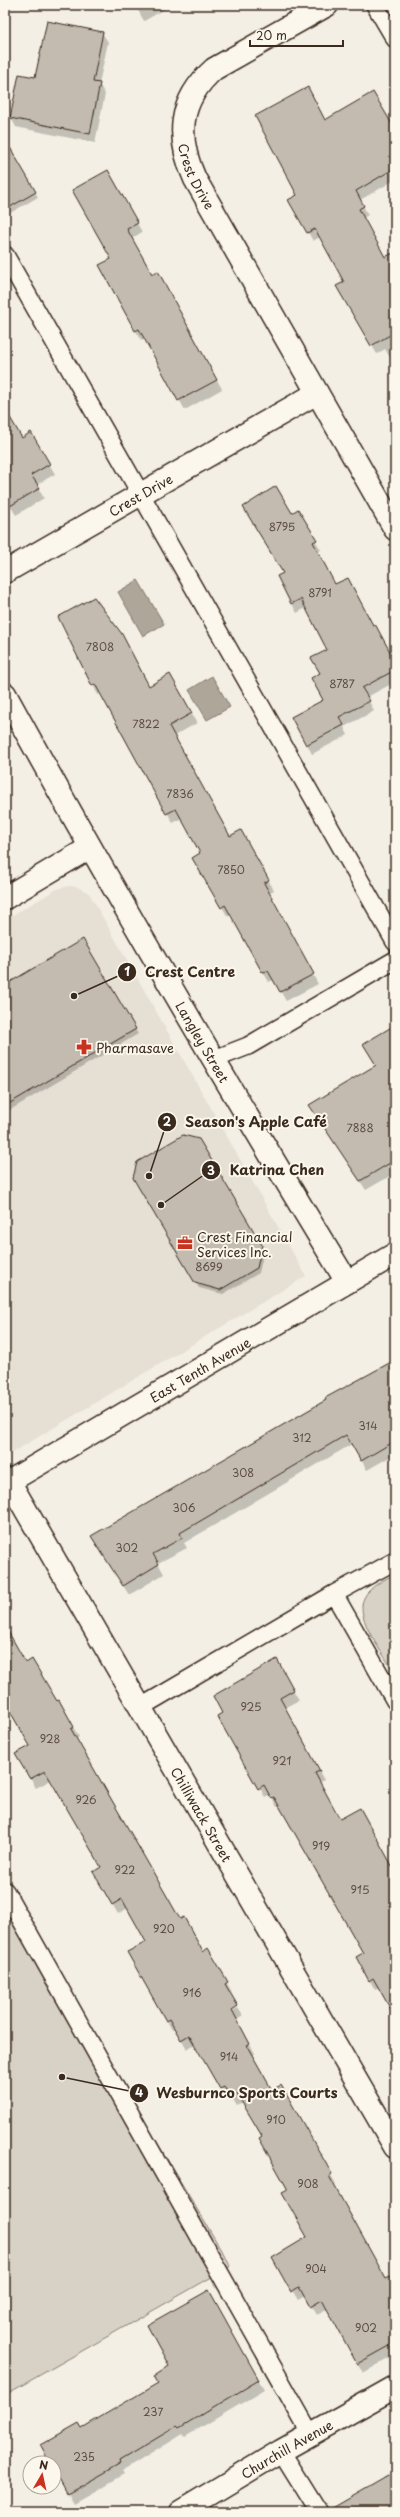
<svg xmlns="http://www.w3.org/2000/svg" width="400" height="2517" viewBox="0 0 400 2517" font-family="'Playpen Sans',sans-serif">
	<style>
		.built { fill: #e5dfd4 }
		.green { fill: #d8d1c6; stroke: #8a7e72 }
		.water { fill: #afa69a; stroke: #817468 }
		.shadow { fill: #0003 }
		.building { fill: #c3bbb0; stroke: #3b2a1e }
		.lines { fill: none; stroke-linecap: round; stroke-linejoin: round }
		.service-casing { stroke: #3b2a1e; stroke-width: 20 }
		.minor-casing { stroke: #3b2a1e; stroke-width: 25 }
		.secondary-casing { stroke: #3b2a1e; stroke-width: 25 }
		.service { stroke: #fbf7ec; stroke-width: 17 }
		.minor { stroke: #fbf7ec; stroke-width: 22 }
		.secondary { stroke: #fbf7ec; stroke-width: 22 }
		.labels { text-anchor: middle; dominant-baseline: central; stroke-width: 4; stroke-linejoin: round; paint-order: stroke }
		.number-label { font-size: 11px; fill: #5d4e42 }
		.street-label { font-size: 13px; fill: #3b2a1e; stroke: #fbf7ec }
		.poi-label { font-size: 13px; fill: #3b2a1e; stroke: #fbf7ec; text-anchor: start }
		.leader { fill: none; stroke: #3b2a1e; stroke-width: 1.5 }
		.callout-dot { fill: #3b2a1e; stroke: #fbf7ec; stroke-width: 1.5 }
		.mark-label { font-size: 12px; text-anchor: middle; font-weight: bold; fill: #fff }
		.callout-label { font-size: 14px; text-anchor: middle; font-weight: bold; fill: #3b2a1e; stroke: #fbf7ec; stroke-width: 4; stroke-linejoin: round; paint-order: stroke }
	</style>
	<rect width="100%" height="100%" fill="#f3efe4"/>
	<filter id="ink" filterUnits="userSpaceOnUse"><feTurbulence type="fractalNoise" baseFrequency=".025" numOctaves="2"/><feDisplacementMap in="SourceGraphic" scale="8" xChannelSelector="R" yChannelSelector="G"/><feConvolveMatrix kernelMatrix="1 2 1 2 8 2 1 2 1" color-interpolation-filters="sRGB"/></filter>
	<g filter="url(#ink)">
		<path class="built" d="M69 886 77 887 89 893 306 1276 5 1457V920L57 889Z"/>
		<path class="green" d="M395 1574V1673C384 1655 354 1618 364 1598 370 1586 384 1580 395 1574Z
			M5 1888 231 2266 5 2395Z"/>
		<path class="water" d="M138 580 164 624 143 636 118 592Z
			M212 676 230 707 207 720 189 690Z"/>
		<path class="shadow" d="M135 5H172L144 21Z
			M102 33 108 42 99 84 105 94 95 143 16 127 11 118 36 78Z
			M325 121 395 133V180L360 200 368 215 363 218 385 259 395 253V366L385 349 377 354 337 287 345 282 320 237 313 241 290 200 299 195Z
			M5 141 38 197 5 216Z
			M107 171 142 232 131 239 152 275 163 281 222 389 185 410 145 338 141 340 100 266 112 259Z
			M5 411 22 439 31 434 55 474 36 485 44 498 16 515 8 502 5 503Z
			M298 511 321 550 317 552 335 585 373 626 395 663V682L367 697 374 711 344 727 348 735 312 754 293 717 324 700 321 673 328 650 306 608 297 613 278 577 284 573 292 514Z
			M59 617 149 687 170 676 197 723 174 736 229 838 240 831 274 890 269 893 318 984 286 1001 274 980 268 982 231 914 228 917 193 858 201 854 182 818 173 823 101 693 98 695Z
			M82 941 138 1034 5 1113V986Z
			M395 1026V1173L366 1190 316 1115 377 1066Z
			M198 1140 264 1251 259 1273 223 1294 199 1288 134 1178Z
			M395 1359V1454L367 1470 352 1444 184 1543 187 1548 158 1563 164 1574 129 1595 93 1537Z
			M5 1627 26 1664 56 1703 58 1701 79 1737 76 1739 179 1920 203 1953 208 1950 232 1992 230 1994 227 2012 228 2013 238 2008 243 2016 237 2020 255 2054 251 2056 272 2092 281 2086 336 2184 333 2186 385 2280 395 2278V2355L363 2373 328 2309 317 2315 305 2296 298 2300 273 2258 309 2237 263 2137 243 2103 237 2106 231 2096 226 2098 195 2044 187 2049 175 2028 172 2030 129 1952 147 1942 128 1908 118 1914 94 1872 102 1868 51 1780 36 1788 17 1755 31 1746 5 1702Z
			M276 1660 299 1700 284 1708 324 1780 319 1783 340 1820 393 1869 395 1868V2014L379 1987 375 1990 357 1957 364 1953 280 1806 277 1807 270 1794 265 1797 218 1716 224 1713Z
			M208 2291 264 2390 185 2437 183 2434 123 2471 125 2474 74 2503 54 2468V2463H51L82 2430 160 2383 171 2367Z
			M395 2471V2512H343L384 2480 383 2478Z"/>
		<path class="building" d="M47 21 103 32 93 82 100 83 90 134 10 118 19 74 35 77Z
			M308 87 325 120 373 92 395 129V168L356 191 364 206 359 209 385 257 395 252V332L371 346 336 286 344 282 315 229 307 233 288 200 297 195 255 116Z
			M5 139 36 192 5 210Z
			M108 170 138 223 127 229 152 274 158 271 217 380 178 401 139 329 135 331 99 265 111 259 72 190Z
			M5 409 22 438 31 432 50 464 31 475 40 488 5 509Z
			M276 486 292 513 298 509 317 540 313 542 335 584 348 578 373 625 375 624 395 661V670L362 688 370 701 339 717 344 725 306 745 291 717 323 700 311 678 320 673 311 658 327 650 301 599 291 604 277 576 283 573 243 507Z
			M94 597 122 634 149 686 170 674 192 713 169 726 230 836 241 830 269 880 264 883 314 974 280 992 268 971 262 972 225 905 221 908 192 858 200 853 176 809 166 814 95 684 92 686 58 617Z
			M83 939 136 1029 5 1106V985Z
			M395 1025V1160L360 1181 309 1105 376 1065 363 1044Z
			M183 1135 199 1139 262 1245 257 1268 220 1290 195 1283 133 1178 137 1162Z
			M395 1360V1441L361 1461 346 1435 180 1533 182 1538 153 1554 159 1564 123 1586 91 1536 326 1400 325 1398Z
			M5 1626 26 1663 32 1659 57 1701 59 1700 74 1727 71 1729 180 1919 184 1917 203 1952 208 1948 228 1982 225 1984 238 2006 232 2010 250 2044 247 2046 272 2090 281 2085 332 2174 329 2176 386 2279 395 2274V2343L357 2364 322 2300 310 2307 299 2287 291 2292 272 2258 307 2237 282 2193 288 2190 259 2138 262 2136 237 2094 231 2097 224 2087 220 2089 189 2035 181 2040 169 2019 166 2021 127 1952 146 1942 122 1899 112 1905 93 1872 101 1867 45 1771 30 1779 15 1754 30 1746 5 1703Z
			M277 1659 294 1690 280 1698 320 1771 315 1773 340 1819 360 1808 395 1871V2017L373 1978 369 1981 356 1957 363 1953 274 1797 271 1798 264 1785 258 1789 217 1716 222 1713 213 1696Z
			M209 2290 259 2380 179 2428 177 2426 119 2461 120 2464 67 2494 54 2470V2463H50L40 2445 79 2423 82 2428 158 2383 154 2376 169 2366 147 2325Z
			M395 2472V2512H329V2510Z"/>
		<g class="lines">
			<g class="service-casing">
				<path id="service" d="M375 5 395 39
					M5 255 395 942
					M212 1060 248 1046 395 960
					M395 1561 334 1594 395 1701
					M141 1707 334 1594
					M5 1891 311 2435
					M281 2451 319 2512"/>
			</g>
			<g class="minor-casing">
				<g id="minor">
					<path id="s1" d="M327 5 214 69C178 101 176 137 195 179L395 529"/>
					<path id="s2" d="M5 572 317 393"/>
					<path id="s3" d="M5 694C114 893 229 1088 347 1282"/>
					<path d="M5 898 89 848"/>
					<path id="s4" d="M9 1481 395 2147"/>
					<path id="s5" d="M180 2512 281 2451 395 2387"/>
				</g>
			</g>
			<g class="secondary-casing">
				<g id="secondary">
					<path id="s6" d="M5 1484 395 1254"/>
				</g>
			</g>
			<use href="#service" class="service"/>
			<use href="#minor" class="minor"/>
			<use href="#secondary" class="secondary"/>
		</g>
	</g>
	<defs>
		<g id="pharmacy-bare" transform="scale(1.2)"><path d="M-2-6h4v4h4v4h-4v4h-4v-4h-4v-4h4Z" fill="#c8321e" stroke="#fbf7ec" stroke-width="2.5" paint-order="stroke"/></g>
		<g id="office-bare" transform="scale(1.2)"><path d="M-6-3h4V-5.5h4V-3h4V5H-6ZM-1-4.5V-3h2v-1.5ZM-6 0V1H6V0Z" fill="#c8321e" stroke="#fbf7ec" stroke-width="2.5" paint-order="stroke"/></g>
	</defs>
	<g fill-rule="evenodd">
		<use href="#pharmacy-bare" x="84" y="1047"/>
		<use href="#office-bare" x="185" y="1243"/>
	</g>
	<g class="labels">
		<g class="number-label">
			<text x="282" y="526">8795</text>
			<text x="320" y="592">8791</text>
			<text x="100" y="646">7808</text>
			<text x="342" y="683">8787</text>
			<text x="146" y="723">7822</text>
			<text x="180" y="793">7836</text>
			<text x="231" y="869">7850</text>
			<text x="360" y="1127">7888</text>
			<text x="209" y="1266">8699</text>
			<text x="368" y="1425">314</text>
			<text x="302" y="1437">312</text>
			<text x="243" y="1472">308</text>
			<text x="184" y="1507">306</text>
			<text x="127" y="1547">302</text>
			<text x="251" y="1706">925</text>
			<text x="50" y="1738">928</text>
			<text x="282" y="1760">921</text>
			<text x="86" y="1799">926</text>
			<text x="321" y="1845">919</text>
			<text x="125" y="1869">922</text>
			<text x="360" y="1889">915</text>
			<text x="164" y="1928">920</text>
			<text x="192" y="1992">916</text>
			<text x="229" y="2056">914</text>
			<text x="276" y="2119">910</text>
			<text x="308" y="2183">908</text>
			<text x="316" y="2268">904</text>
			<text x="366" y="2327">902</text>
			<text x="153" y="2411">237</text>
			<text x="84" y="2456">235</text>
		</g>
		<g class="street-label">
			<text stroke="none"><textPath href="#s1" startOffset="249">Crest Drive</textPath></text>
			<text stroke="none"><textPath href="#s2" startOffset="156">Crest Drive</textPath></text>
			<text stroke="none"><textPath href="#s3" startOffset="400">Langley Street</textPath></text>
			<text stroke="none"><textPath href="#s6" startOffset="226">East Tenth Avenue</textPath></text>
			<text stroke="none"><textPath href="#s4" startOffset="385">Chilliwack Street</textPath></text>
			<text stroke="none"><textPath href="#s5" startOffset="124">Churchill Avenue</textPath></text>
		</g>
		<g class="poi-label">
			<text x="96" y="1047">Pharmasave</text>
			<text x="197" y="1236">Crest Financial<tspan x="197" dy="15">Services Inc.</tspan></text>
		</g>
	</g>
	<path class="leader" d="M74 996L127 972M149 1176L167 1122M161 1205L211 1170M62 2077L139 2093"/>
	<g class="callout-dot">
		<circle cx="74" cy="996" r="4"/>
		<circle cx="149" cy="1176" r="4"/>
		<circle cx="161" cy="1205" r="4"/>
		<circle cx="62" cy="2077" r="4"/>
		<circle cx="127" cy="972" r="10"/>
		<circle cx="167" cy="1122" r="10"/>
		<circle cx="211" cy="1170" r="10"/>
		<circle cx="139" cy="2093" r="10"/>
	</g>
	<g class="mark-label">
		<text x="127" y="976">1</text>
		<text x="167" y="1126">2</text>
		<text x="211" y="1175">3</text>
		<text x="139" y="2097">4</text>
	</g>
	<g class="callout-label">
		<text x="190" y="977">Crest Centre</text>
		<text x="256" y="1127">Season's Apple Café</text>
		<text x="277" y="1175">Katrina Chen</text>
		<text x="247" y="2098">Wesburnco Sports Courts</text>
	</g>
	<rect width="400" height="2517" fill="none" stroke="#fbf7ec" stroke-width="20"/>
	<rect x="10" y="10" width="380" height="2497" fill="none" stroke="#3b2a1e" stroke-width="1.5" filter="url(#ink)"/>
	<g transform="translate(42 2475) rotate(9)"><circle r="19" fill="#fbf7ec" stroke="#aea59a"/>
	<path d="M0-3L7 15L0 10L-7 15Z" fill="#c8321e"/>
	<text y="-6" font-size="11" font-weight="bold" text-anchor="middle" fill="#3b2a1e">N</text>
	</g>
	<path d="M250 40v6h93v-6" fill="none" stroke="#3b2a1e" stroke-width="2"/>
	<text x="256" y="40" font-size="12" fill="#3b2a1e" stroke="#fbf7ec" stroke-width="3" paint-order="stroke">20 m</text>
</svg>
